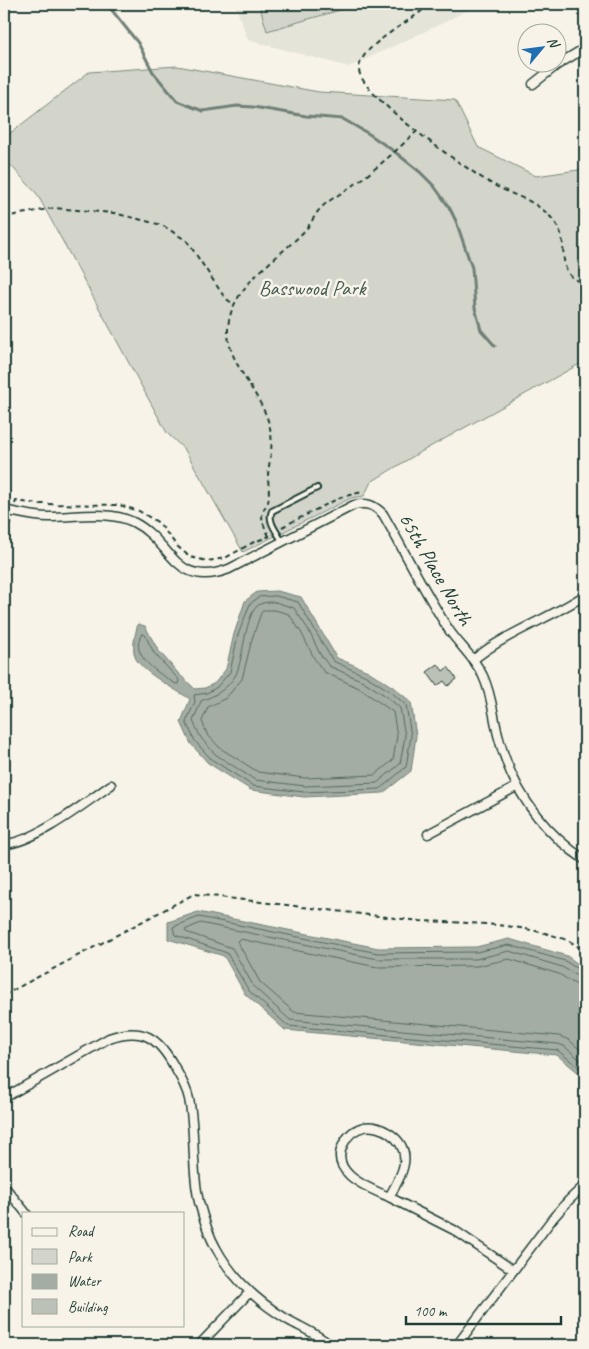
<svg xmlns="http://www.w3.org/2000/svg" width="589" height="1349" viewBox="0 0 589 1349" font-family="Caveat,sans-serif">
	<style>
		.built { fill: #e5e4d9 }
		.green { fill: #d3d5ca; stroke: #79897f }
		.water { fill: #a4ada3; stroke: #6f8077 }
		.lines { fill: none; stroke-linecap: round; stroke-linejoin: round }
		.shore { stroke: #546a60; stroke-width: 1 }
		.stream { stroke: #6f8077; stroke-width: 3 }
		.building { fill: #bbc1b6; stroke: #1f3d34 }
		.lane-casing { stroke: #1f3d34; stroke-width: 8 }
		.street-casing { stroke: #1f3d34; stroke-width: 11 }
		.path { stroke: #1f3d34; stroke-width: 2; stroke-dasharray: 5 4; stroke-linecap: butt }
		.lane { stroke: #f7f3e8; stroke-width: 4 }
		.street { stroke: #f7f3e8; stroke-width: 8 }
		.labels { text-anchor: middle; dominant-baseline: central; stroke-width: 5; stroke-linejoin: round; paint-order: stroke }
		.park-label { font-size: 21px; fill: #435b52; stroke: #f7f3e8 }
		.street-label { font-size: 21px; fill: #1f3d34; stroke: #f7f3e8 }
	</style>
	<rect width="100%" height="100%" fill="#f7f3e8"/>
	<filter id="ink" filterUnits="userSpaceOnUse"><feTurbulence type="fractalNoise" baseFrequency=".02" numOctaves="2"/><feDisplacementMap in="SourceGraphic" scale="10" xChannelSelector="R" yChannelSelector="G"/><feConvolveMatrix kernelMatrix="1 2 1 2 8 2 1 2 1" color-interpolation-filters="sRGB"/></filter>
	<g filter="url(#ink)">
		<path class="built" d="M235 4H478L447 21 349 67 248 40Z"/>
		<path class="green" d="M259 4H361L267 31Z
			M177 66 319 92 455 100 478 147 536 176 585 169V361L417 454 371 482 364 496 351 498 243 552 185 450 167 433 37 194 4 158V138L89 72Z"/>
		<path class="water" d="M277 591 301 597 337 658 368 671 393 687 411 702 416 736 411 771 383 793 304 797 251 790 208 763 191 744 181 722 190 699C175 689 145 674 136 659 131 649 135 634 138 624L145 626 158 650 178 673 195 689 205 688 215 683 226 669 234 634 245 601 257 592Z
			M198 912 378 948 476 947 509 939 567 956 585 969V1078L557 1055 285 1030 245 994 224 956 168 939V922Z"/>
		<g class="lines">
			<path class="shore" d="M276 596 298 602 333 661 366 676 390 691 406 705 411 736 406 767 380 789 304 792 253 786 211 759 195 741 186 722 195 702 194 695 207 693 217 687 230 672 238 635 250 604 259 597Z
				M275 602 294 608 308 629 320 654 329 666 363 681 386 696 400 708 405 736 400 764 377 783 305 786 255 780 215 754 201 738 193 721 201 701C216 695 226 690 235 676 244 662 244 612 260 604 264 602 271 602 275 602Z
				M264 610H275L289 614 301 632 314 658 324 672 359 688 393 712 397 736 393 760 375 775 305 778 258 772 220 748 207 734 202 721 208 707 226 698 242 679 252 639 261 613Z
				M142 634 145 635 154 653 179 680 178 684H176C161 675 127 655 142 634Z
				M585 972 581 971 565 961 509 945 476 952 378 953 199 917 173 927 175 935 227 953 249 991 288 1026 557 1050 585 1072
				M585 979 579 977 562 967 509 951 476 959H378L200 923 185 930 186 932 232 948 254 987 290 1020 558 1044 564 1046 585 1064
				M585 986 575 984 559 974 509 959 477 966 377 967 240 939 237 941 260 982 294 1012 559 1036 569 1040 585 1054"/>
			<path class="stream" d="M107 4 138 43 153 72 177 101 203 111 237 106 253 107 306 116 343 119 369 134 395 152 420 172 434 186 449 207 456 221 472 268 475 308 481 330 495 346"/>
		</g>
		<path class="building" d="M438 664 443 671 448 667 457 679 448 686 444 681 437 686 427 672Z"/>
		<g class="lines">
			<g class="lane-casing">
				<path id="lane" d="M282 541C277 532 267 521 272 511L317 488"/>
			</g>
			<g class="street-casing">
				<path id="street" d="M533 84 557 65 585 48
					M4 510C19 513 34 517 49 517 76 517 109 510 133 522 172 541 174 590 229 569L354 505C367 502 374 505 383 514 405 552 425 593 449 630 460 646 475 658 483 676 492 695 493 715 498 735 511 787 540 830 585 860
					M473 660C507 632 549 619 585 595
					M428 834 516 787
					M4 844C34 843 85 803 111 785
					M4 1098 109 1038C143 1026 159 1038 175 1068 181 1078 187 1089 189 1099 196 1133 191 1168 199 1202 203 1217 208 1234 216 1248 232 1278 258 1302 288 1320 302 1328 318 1334 330 1345
					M4 1186 26 1213
					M389 1197C369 1188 327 1173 344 1143 348 1135 355 1129 364 1127 372 1125 383 1129 389 1133 416 1151 402 1175 389 1197L454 1230 513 1270
					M199 1345 250 1292
					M457 1345 553 1218 569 1200 585 1185"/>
			</g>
			<path class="path" d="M429 4C413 22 360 44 359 69 358 95 468 170 492 184 503 190 515 195 527 200 539 206 551 215 558 227 570 247 553 276 585 283
				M4 217 54 208 114 213 162 225 187 241 225 298 235 305
				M15 504 16 501 39 504 119 505 139 511 159 523 177 546 190 557 207 561 225 558 254 542 270 536
				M282 527 341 497 362 492
				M269 536C266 530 262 523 262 515 262 510 266 507 268 502 270 493 268 484 268 475 269 462 273 447 271 434 267 397 227 367 228 330 229 285 281 258 307 228 312 222 315 214 320 209 329 199 343 193 354 185 376 169 397 150 417 131
				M4 551 11 521
				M4 995 194 894 420 921C468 923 525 923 569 941 575 944 580 948 585 952"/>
			<use href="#lane" class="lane"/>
			<use href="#street" class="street"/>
		</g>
	</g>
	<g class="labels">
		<g class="park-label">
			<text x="312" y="288">Basswood Park</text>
		</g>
		<g class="street-label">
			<text transform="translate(436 569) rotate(60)">65th Place North</text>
		</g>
	</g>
	<rect width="589" height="1349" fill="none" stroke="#f7f3e8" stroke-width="20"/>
	<rect x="10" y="10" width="569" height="1329" fill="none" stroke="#1f3d34" stroke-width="2" filter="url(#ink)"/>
	<rect x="22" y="1212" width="162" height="115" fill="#f7f3e8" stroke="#a1aaa0"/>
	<rect x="32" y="1228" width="25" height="8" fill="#f7f3e8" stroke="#a1aaa0"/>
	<text x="68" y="1236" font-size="15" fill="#1f3d34">Road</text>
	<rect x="32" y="1249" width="25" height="15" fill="#d3d5ca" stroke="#a1aaa0"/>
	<text x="68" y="1262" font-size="15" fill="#1f3d34">Park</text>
	<rect x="32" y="1274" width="25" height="15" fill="#a4ada3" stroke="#a1aaa0"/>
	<text x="68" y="1286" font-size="15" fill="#1f3d34">Water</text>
	<rect x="32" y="1299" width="25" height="15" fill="#bbc1b6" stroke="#a1aaa0"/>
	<text x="68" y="1312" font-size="15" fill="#1f3d34">Building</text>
	<g transform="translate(542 48) rotate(61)"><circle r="24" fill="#f7f3e8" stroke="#a1aaa0"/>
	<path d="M0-4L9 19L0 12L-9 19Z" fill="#1f6fb2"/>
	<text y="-8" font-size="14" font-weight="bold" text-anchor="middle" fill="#1f3d34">N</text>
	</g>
	<path d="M406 1316v8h155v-8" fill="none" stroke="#1f3d34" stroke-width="2.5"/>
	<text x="414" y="1316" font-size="15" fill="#1f3d34" stroke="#f7f3e8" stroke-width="4" paint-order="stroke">100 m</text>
</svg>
